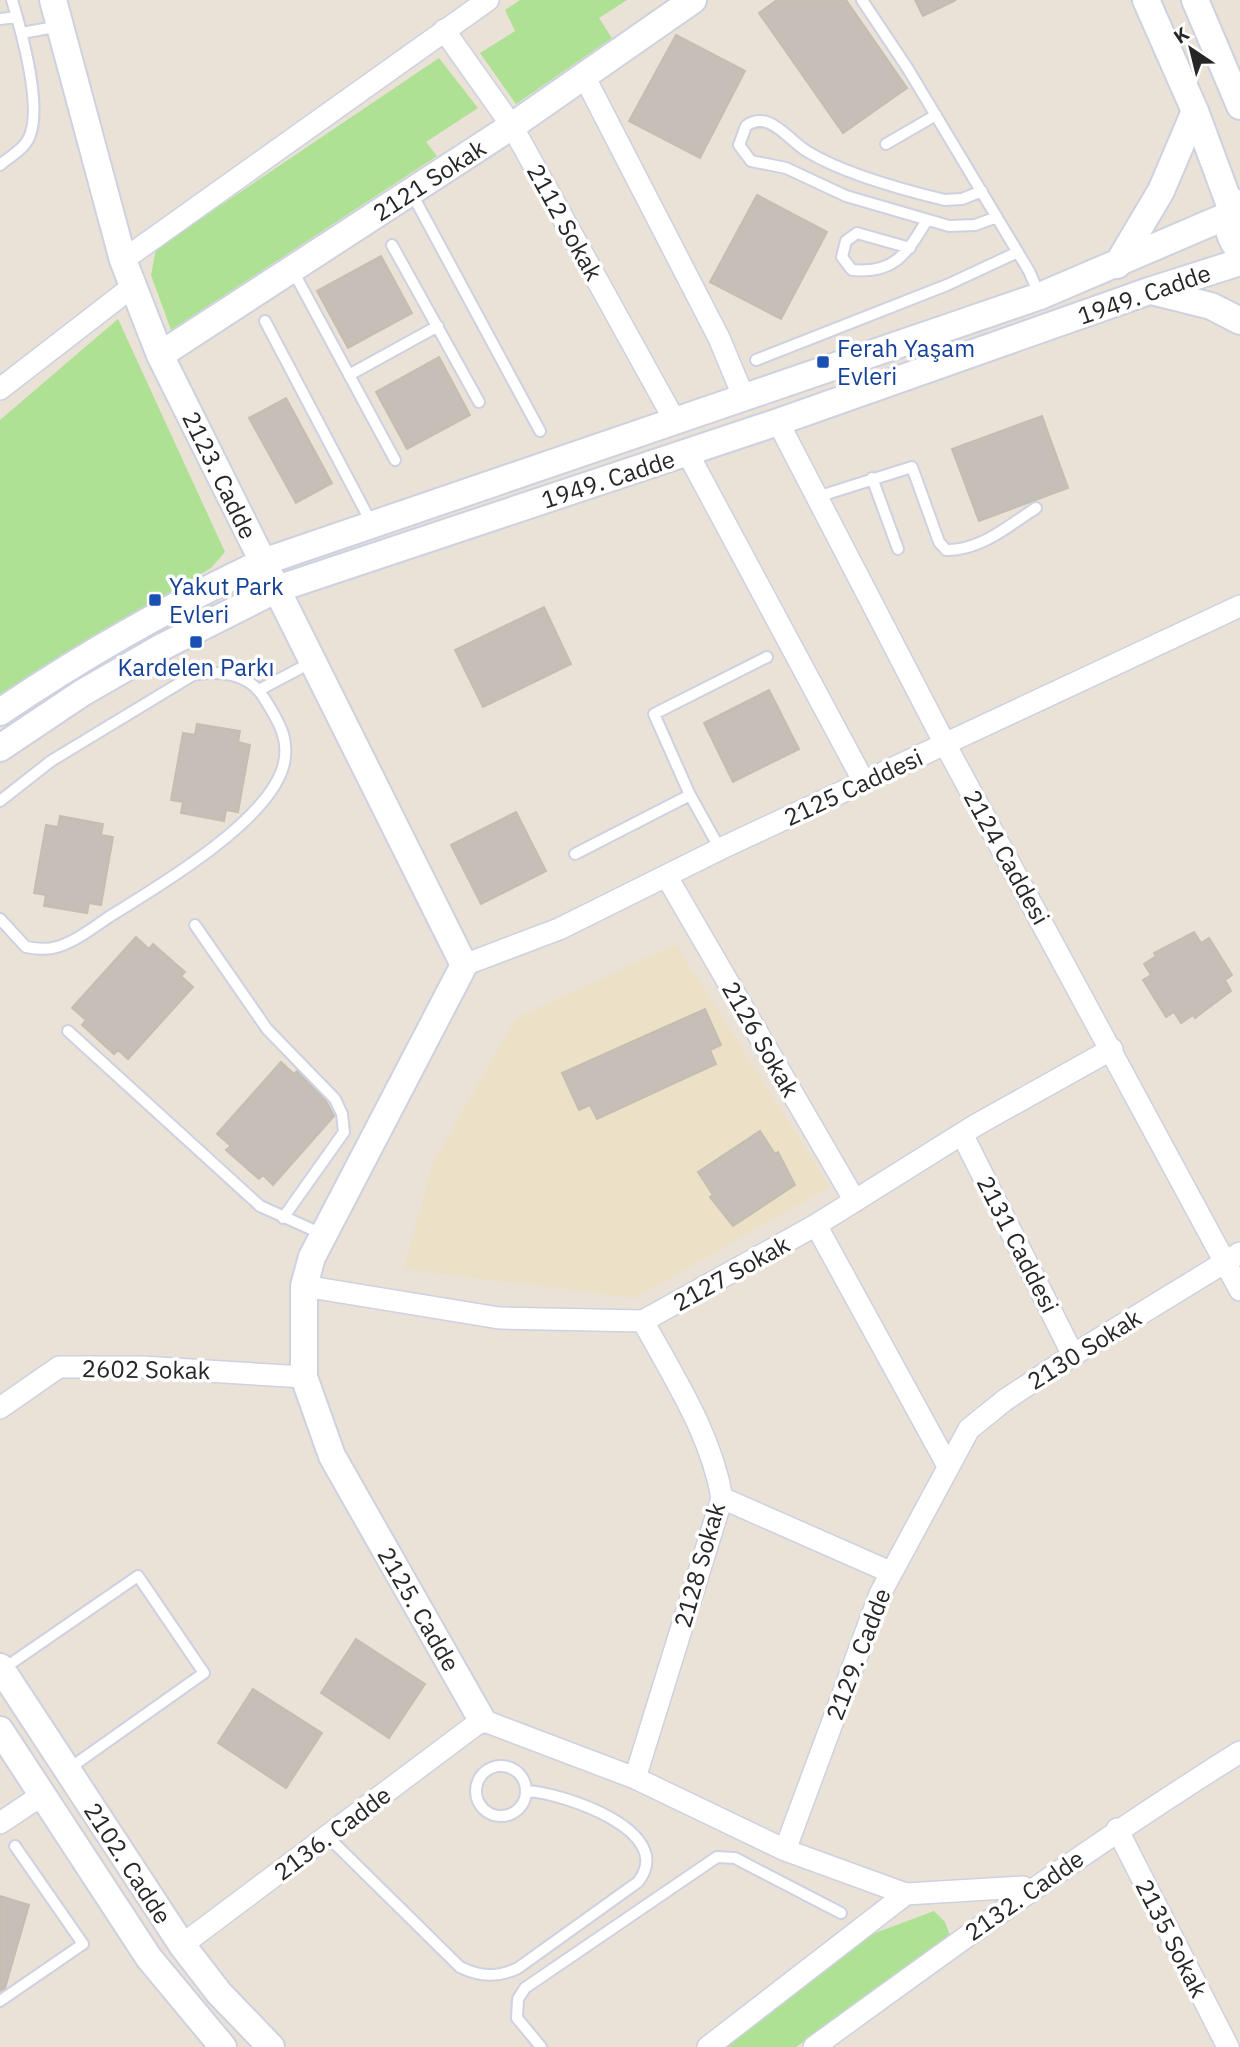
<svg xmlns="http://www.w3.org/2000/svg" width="1240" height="2047" viewBox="0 0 1240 2047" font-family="'IBM Plex Sans',sans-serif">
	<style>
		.education { fill: #ece0c6 }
		.green { fill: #aee193 }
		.building { fill: #c5bfb7; stroke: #c4beb2; stroke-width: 2 }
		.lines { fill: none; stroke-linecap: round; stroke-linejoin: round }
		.service-casing { stroke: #cdd1e0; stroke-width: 14 }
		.minor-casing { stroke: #cdd1e0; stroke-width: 24 }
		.tertiary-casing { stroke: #cdd1e0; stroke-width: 30 }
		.service { stroke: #fff; stroke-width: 10 }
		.minor { stroke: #fff; stroke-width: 21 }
		.tertiary { stroke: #fff; stroke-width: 26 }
		.transit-dot { fill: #1a4fb4; stroke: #fff; stroke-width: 2.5 }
		.labels { text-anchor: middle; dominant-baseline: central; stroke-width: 7; stroke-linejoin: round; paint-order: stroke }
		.street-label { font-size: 24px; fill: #272727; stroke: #fff }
		.transit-label { font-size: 24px; fill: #164399; stroke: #fff; text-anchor: start }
	</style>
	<rect width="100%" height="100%" fill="#eae2d7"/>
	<path class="education" d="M676 944 830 1187 635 1298 404 1269 433 1162 516 1018Z"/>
	<path class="green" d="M520 0H627L599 18 612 38 516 104 480 53 515 31 505 10Z
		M439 58 478 108 426 142 437 156 171 330 151 275 156 249Z
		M118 319 225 552 211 568 49 664 0 700V420Z
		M934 1911 945 1922 951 1939 796 2047H718L867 1936Z"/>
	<path class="building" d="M777 0H846L907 88 843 133 759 13Z
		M915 0H956L923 16Z
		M676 35 745 71 700 158 629 121Z
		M757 195 827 232 781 319 710 282Z
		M381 256 412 313 348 348 317 291Z
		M439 357 470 415 407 449 376 392Z
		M286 398 332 483 296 503 249 418Z
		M1042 416 1068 488 979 521 952 449Z
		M544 607 571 664 483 707 455 650Z
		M769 690 799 749 733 782 704 723Z
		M197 724 240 731 238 742 250 745 238 812 226 810 224 821 181 813 183 802 171 800 183 733 195 735Z
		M516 812 546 871 481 904 451 845Z
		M60 816 103 824 101 835 113 837 101 905 89 903 87 913 44 906 46 895 34 893 46 825 58 827Z
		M1194 932 1201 943 1209 938 1232 975 1225 980 1231 991 1195 1018 1193 1015 1181 1023 1174 1012 1166 1017 1143 980 1151 975 1144 964 1156 956 1154 953Z
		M136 937 149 949 153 944 185 972 181 976 193 987 128 1059 118 1050 114 1054 82 1025 86 1020 72 1008Z
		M705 1009 721 1045 710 1050 716 1064 597 1119 590 1105 579 1110 562 1073Z
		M281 1062 294 1074 297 1071 326 1101 334 1116 273 1185 263 1175 259 1179 226 1150 231 1146 217 1134Z
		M760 1131 775 1154 778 1152 795 1185 733 1226 710 1197 713 1195 698 1172Z
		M356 1639 425 1684 389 1738 321 1693Z
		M253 1689 322 1733 286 1788 218 1743Z
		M0 1896 29 1905 5 1988 0 1991Z"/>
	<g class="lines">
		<g class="service-casing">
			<path id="service" d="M862 0 908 69 1029 271 1040 296
				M0 19 17 17
				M22 33 60 26
				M886 144 936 115
				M0 165C8 158 19 152 25 144 47 118 21 30 12 0
				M982 191 962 199 945 200C903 190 845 174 808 152 788 140 769 109 746 126L739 145 751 161 786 168 846 196 949 226 975 225 997 217
				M411 192 540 431
				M392 245 479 402
				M910 248 857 233 846 241 842 257 852 270C895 274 907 253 927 220
				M292 269 395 460
				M265 321 372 524
				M756 360 947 285 1018 252
				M349 375 438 326
				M872 478 898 549
				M817 497 912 467 939 542 946 550C980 551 1008 526 1036 508
				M259 690 312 662
				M0 801 51 761 193 675C219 670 249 673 264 698 278 720 291 740 283 767 267 822 159 886 112 915 95 926 77 941 57 947 47 950 36 949 26 947L0 919
				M720 849 690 795 654 714 767 657
				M575 854 690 795
				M195 925 267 1029 335 1099 342 1114 344 1132 283 1218
				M68 1031 260 1206 322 1234
				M3 1669 138 1576 204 1673 67 1770
				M476 1791a25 25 0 1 1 50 0a25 25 0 1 1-50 0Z
				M327 1836 460 1967C480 1977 498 1978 518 1968L638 1882C678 1831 563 1793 527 1791
				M0 2001 83 1944 15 1846
				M541 2047 517 2018 518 1999 525 1988 717 1857 735 1858 841 1913"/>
		</g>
		<g class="minor-casing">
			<path id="minor" d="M444 30 512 126 675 421
				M584 76 719 338 744 398
				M123 260 488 0
				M0 389 132 287
				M778 422 945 744 1240 1290
				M687 452 864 782
				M667 877 855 1201
				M464 965 559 929 720 849 1240 606
				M962 1134 1073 1355
				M816 1225 948 1466
				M304 1286 499 1318 643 1321 816 1225 976 1125 1112 1049
				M0 1408 59 1367H142L304 1377
				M722 1498 890 1572
				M635 1778 722 1498C711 1434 674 1378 643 1321
				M0 1823 42 1795
				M1117 1829 1228 2047
				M785 1850 880 1594 969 1429 1005 1400 1073 1355 1240 1253
				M182 1945 482 1720 635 1778 785 1850 906 1894 1023 1887 1027 1891
				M708 2047 906 1894
				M814 2047C954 1945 1093 1844 1240 1752"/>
		</g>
		<g class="tertiary-casing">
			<path id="tertiary" d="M53 0 123 260 160 355 464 965 312 1257 304 1286V1377L332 1456 482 1720
				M1146 0 1195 111 1231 208
				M1195 0 1240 106
				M1234 202C1224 219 1227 236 1240 251
				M1117 265 1161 191 1195 111
				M1151 291 1211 306 1240 321
				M160 355 512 126 693 0
				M0 712C84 655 172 605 263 562L1040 296 1229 215
				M0 748 82 693 162 647 277 589 778 422 1149 291 1240 262
				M0 1667 182 1945 219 1993 271 2047
				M0 1730 149 1958 223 2047"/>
		</g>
		<use href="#service" class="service"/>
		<use href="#minor" class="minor"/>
		<use href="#tertiary" class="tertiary"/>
	</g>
	<g class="transit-dot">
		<rect x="816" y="355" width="14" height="14" rx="3.5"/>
		<rect x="148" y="593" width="14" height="14" rx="3.5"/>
		<rect x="189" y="635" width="14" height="14" rx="3.5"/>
	</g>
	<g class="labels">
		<g class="street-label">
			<text transform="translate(429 180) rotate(-33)">2121 Sokak</text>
			<text transform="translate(565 222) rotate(61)">2112 Sokak</text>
			<text transform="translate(1144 294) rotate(-19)">1949. Cadde</text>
			<text transform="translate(220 475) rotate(64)">2123. Cadde</text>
			<text transform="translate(608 479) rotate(-18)">1949. Cadde</text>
			<text transform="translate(853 787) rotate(-25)">2125 Caddesi</text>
			<text transform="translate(1007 857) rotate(61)">2124 Caddesi</text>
			<text transform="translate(761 1039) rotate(60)">2126 Sokak</text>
			<text transform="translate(1018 1244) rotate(63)">2131 Caddesi</text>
			<text transform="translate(731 1273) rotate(-29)">2127 Sokak</text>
			<text transform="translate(1084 1349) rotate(-32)">2130 Sokak</text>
			<text transform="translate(146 1369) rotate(1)">2602 Sokak</text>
			<text transform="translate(699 1565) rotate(-74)">2128 Sokak</text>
			<text transform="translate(419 1609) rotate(60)">2125. Cadde</text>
			<text transform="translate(858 1654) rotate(-69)">2129. Cadde</text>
			<text transform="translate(332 1833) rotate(-37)">2136. Cadde</text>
			<text transform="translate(128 1863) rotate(57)">2102. Cadde</text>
			<text transform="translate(1024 1895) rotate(-35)">2132. Cadde</text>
			<text transform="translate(1172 1938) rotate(63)">2135 Sokak</text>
		</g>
		<g class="transit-label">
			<text x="837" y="348">Ferah Yaşam<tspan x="837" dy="28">Evleri</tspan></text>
			<text x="169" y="586">Yakut Park<tspan x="169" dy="28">Evleri</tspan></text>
			<text x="196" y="667" text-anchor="middle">Kardelen Parkı</text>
		</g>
	</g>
	<g transform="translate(1191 49) rotate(325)" stroke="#ffffff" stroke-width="5" paint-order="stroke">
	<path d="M0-5L12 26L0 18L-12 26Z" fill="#272727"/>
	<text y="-10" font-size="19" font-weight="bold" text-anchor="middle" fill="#272727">K</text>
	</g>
</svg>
